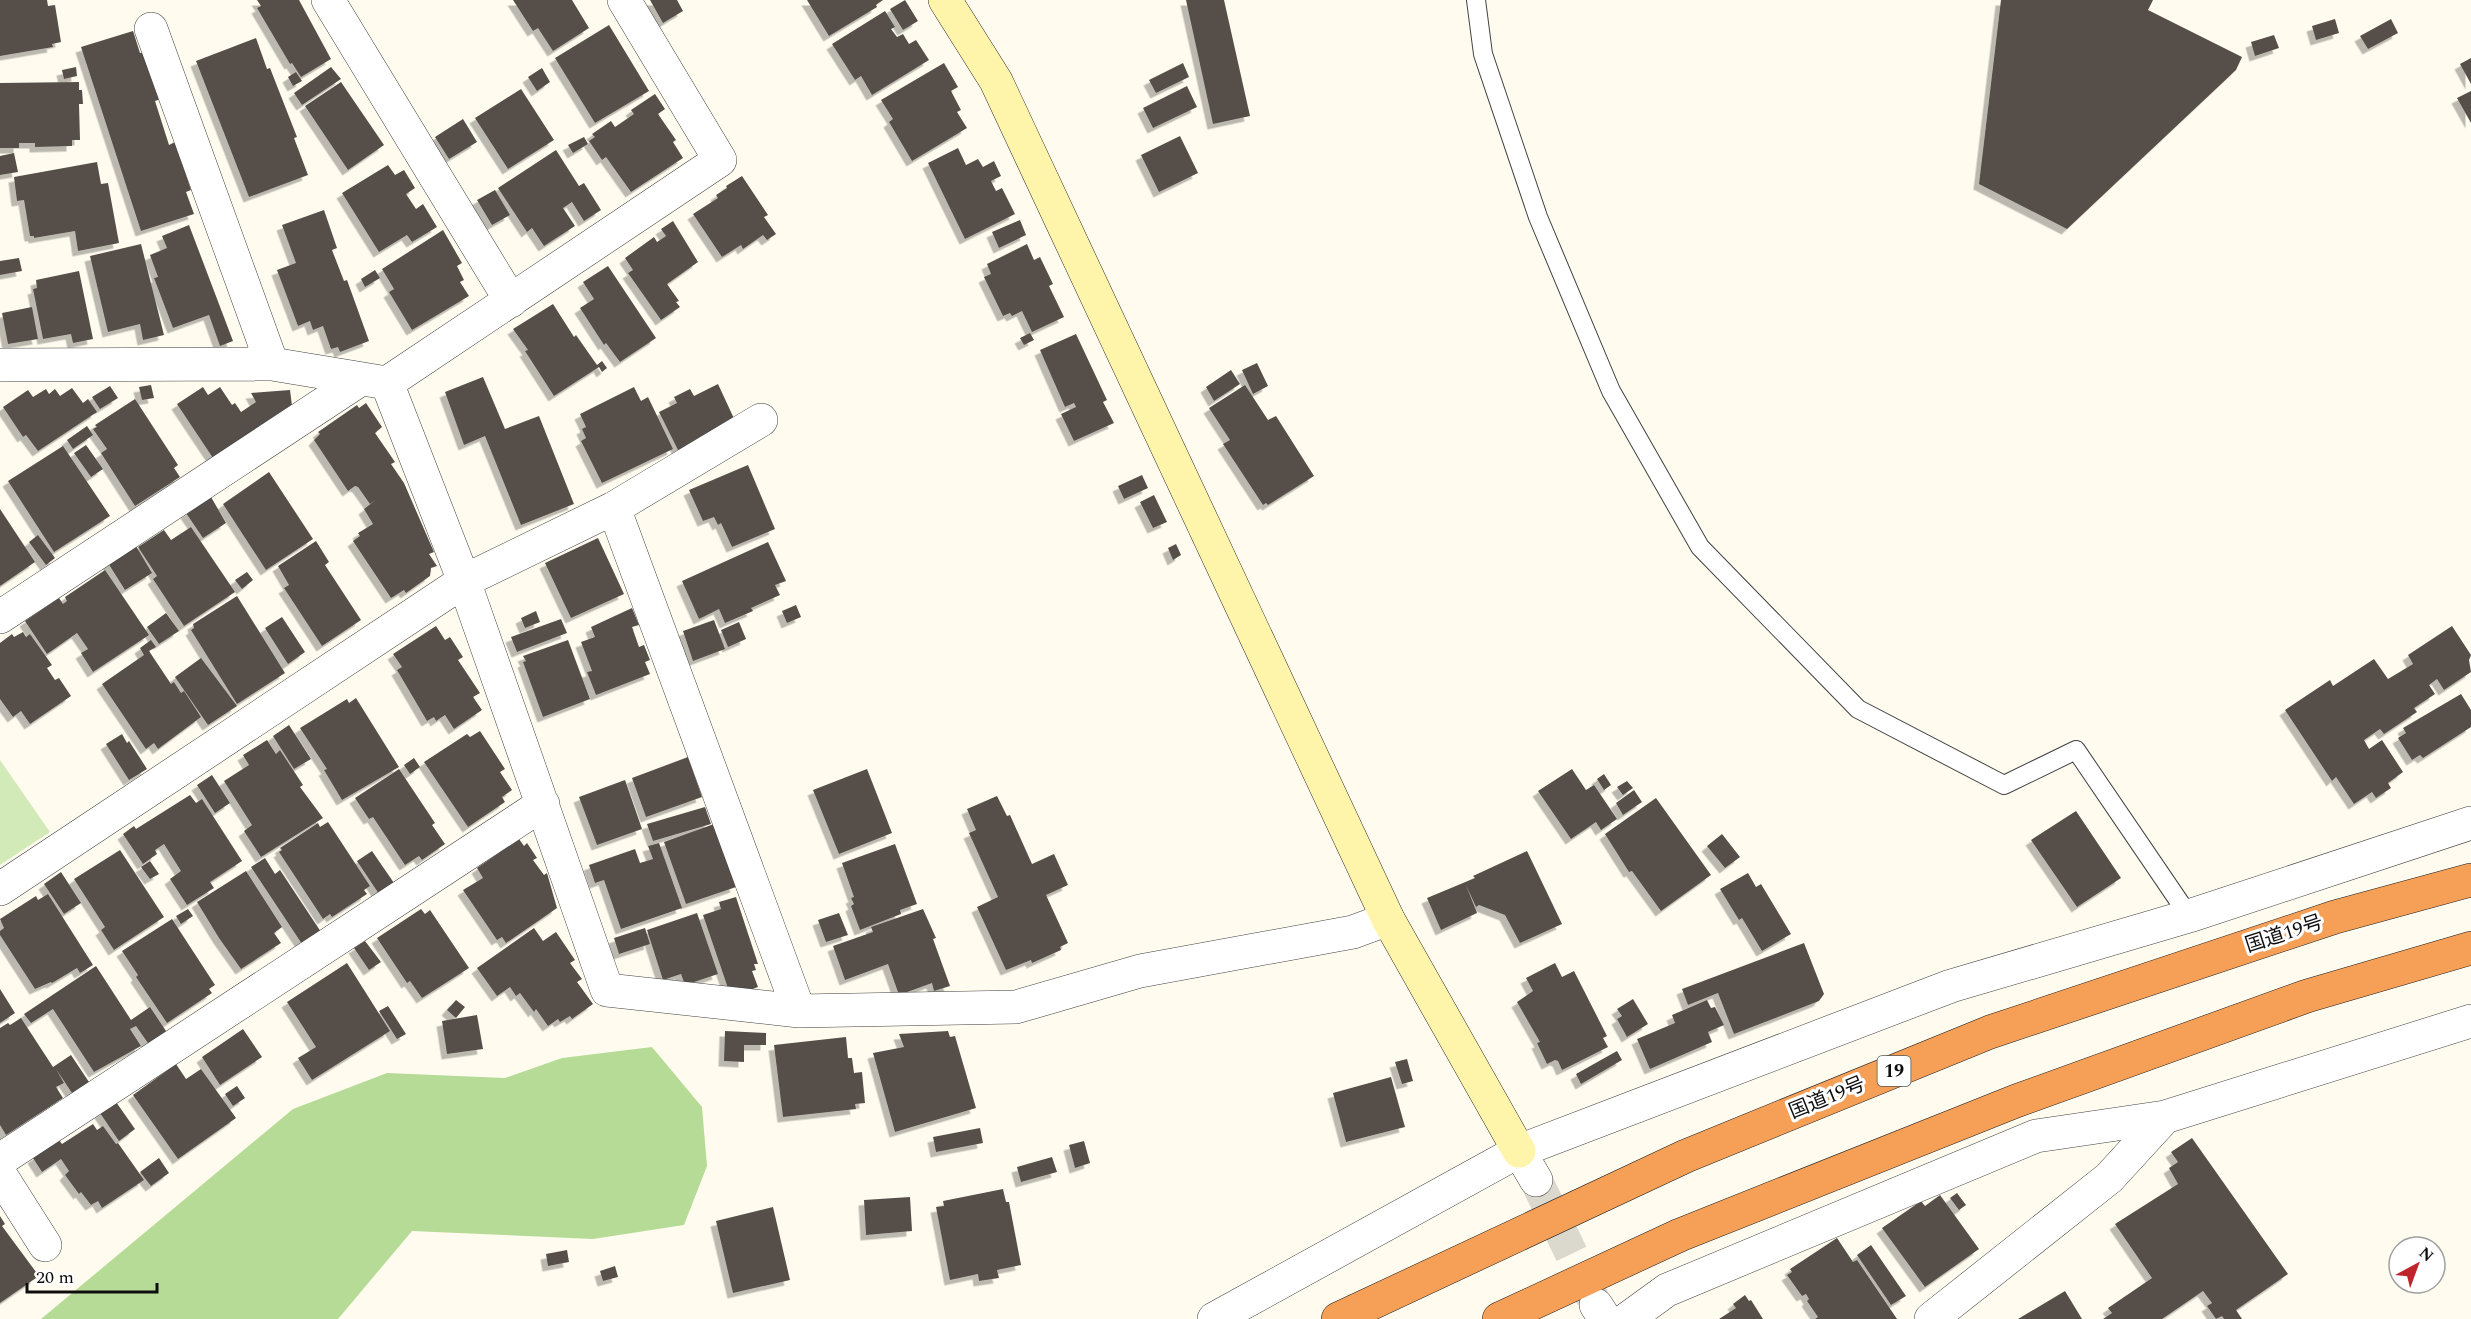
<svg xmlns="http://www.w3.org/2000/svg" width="2471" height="1319" viewBox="0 0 2471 1319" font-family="Spectral,'Noto Sans JP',serif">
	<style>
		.green { fill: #d2eab8 }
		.forest { fill: #b6db97 }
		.building { fill: #574f4a; filter: url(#shadow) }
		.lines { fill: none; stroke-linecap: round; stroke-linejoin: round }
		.street-tunnel { stroke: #dbd8cd; stroke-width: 33; stroke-dasharray: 33 16; stroke-linecap: butt }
		.lane-casing { stroke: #414141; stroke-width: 20 }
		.street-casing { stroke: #414141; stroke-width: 34 }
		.secondary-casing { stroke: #303030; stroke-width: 34 }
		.highway-casing { stroke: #1f1f1f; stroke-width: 34 }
		.lane { stroke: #fff; stroke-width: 18 }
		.street { stroke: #fff; stroke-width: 33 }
		.secondary { stroke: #fff5aa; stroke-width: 33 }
		.highway { stroke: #f59f57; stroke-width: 33 }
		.labels { text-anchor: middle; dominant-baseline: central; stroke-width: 6; stroke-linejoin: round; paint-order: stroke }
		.shield { fill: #fff; stroke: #565656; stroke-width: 1.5 }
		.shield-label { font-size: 18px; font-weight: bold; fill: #0e0e0e }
		.street-label { font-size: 20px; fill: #0e0e0e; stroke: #fff }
	</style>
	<defs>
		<filter id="shadow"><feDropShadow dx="-5.5" dy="5.5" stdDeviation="0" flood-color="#0004"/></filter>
	</defs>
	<rect width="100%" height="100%" fill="#fffcef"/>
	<path class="green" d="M0 760 50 832 0 865Z"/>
	<path class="forest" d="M652 1047 702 1107 707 1166 684 1225 593 1239 412 1231 338 1319H41L293 1109 387 1073 505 1078 562 1058Z"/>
	<path class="building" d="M0 0H47L48 6 55 5 61 42 52 44 53 47 0 56Z
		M257 0H299L331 59 301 77 292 63 290 64 257 8 261 6Z
		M513 0H572L589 28 553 51 538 28 533 31Z
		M650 0H677L683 11 663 23Z
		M807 0H883L876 5 877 7 829 36Z
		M905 0 918 21 903 30 890 9Z
		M1186 0H1224L1250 116 1213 124Z
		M2001 0H2153L2148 10 2242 57 2236 70 2067 229 1979 184Z
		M885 11 895 27 891 29 897 37 903 34 909 44 916 40 929 60 872 95 861 76 855 80 832 44Z
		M2335 19 2339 33 2316 40 2312 26Z
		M2391 19 2398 33 2368 49 2360 36Z
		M609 25 649 91 595 123 555 58Z
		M133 31 140 53 145 52 161 99 155 101 169 145 175 142 191 190 186 192 194 214 141 231 81 47Z
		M2274 35 2279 48 2255 56 2251 42Z
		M256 38 267 69 270 68 297 137 294 138 308 175 249 197 196 61Z
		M2471 58V84L2460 64Z
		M944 63 958 87 951 91 961 110 957 112 967 128 912 161 889 122 893 119 881 100Z
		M1183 63 1189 77 1156 93 1149 80Z
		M76 67 77 76 64 79 62 70Z
		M331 67 341 79 302 105 294 93Z
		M542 68 550 82 537 91 528 77Z
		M296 72 302 81 293 86 288 77Z
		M79 82V90H82L83 104H79L80 140H72V146L35 147V143H19V148H0V83Z
		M341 82 384 145 348 170 305 106Z
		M1187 86 1197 107 1153 128 1143 108Z
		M521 89 554 140 508 169 475 118Z
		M2471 91V123L2457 98Z
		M655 94 665 109 658 114 676 140 673 142 683 158 631 192 606 157 602 160 589 141 595 137 592 134 611 121 615 127 634 114 631 110Z
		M463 119 477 142 449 159 435 137Z
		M1180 136 1198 173 1159 192 1141 155Z
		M584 137 588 144 573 153 568 145Z
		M958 148 966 165 978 159 983 167 994 161 1001 176 991 181 996 191 1002 188 1015 214 965 239 928 163Z
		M556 150 579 186 584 183 601 210 584 221 572 202 563 208 575 226 544 246 532 228 527 232 498 188Z
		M14 153 18 172 0 175V156Z
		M97 162 101 184 108 183 119 243 78 251 75 231 34 238V236H30L24 200 17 201 14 177Z
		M388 165 395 175 404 170 415 188 406 194 416 209 423 204 437 227 412 242 407 235 379 252 342 193Z
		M742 176 768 215 764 217 776 234 767 240 763 235 743 249 741 245 722 257 693 214 718 198 716 195 727 188 726 186Z
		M495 190 510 215 492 225 477 200Z
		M324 210 337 248 332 250 344 281 347 280 369 341 340 352 338 347 331 349 323 326 313 330 310 321 298 326 277 270 296 263 282 225Z
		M1020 220 1026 235 999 248 992 232Z
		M673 221 698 262 667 284 679 301 676 302 680 307 661 320 628 273 633 270 625 258 654 237 657 242 666 236 661 229Z
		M189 225 233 341 220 346 209 315 173 328 154 278 158 277 150 255 167 248 162 236Z
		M443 230 462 263 457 266 464 280 460 282 469 296 412 330 389 292 394 289 382 269Z
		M141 244 164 335 143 340 140 324 108 332 90 256Z
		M1027 244 1034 260 1040 257 1053 284 1049 286 1064 317 1032 332 1022 311 1012 316 1010 313 1003 316 984 277 991 274 987 264Z
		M19 258 22 271 0 275V261Z
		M608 266 656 338 620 362 606 343 604 345 580 308 594 299 583 282Z
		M375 270 380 278 365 287 361 279Z
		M79 271 93 339 73 343 71 334 43 339 33 289 37 288 36 280Z
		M553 304 574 337 576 335 597 365 602 361 607 368 602 372 599 367 554 396 525 351 528 350 513 329Z
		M32 307 38 339 8 344 2 313Z
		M1030 333 1034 340 1024 345 1020 338Z
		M1076 334 1107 400 1103 402 1114 423 1074 441 1061 414 1076 407 1074 403 1065 407 1040 350Z
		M1257 363 1268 386 1253 394 1242 370Z
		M1231 370 1240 384 1214 401 1206 387Z
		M483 377 505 429 539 416 574 504 521 525 485 436 464 445 445 392Z
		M718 384 737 425 680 454 659 412 677 403 674 397 690 389 694 396Z
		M151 385 154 398 142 400 139 387Z
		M1245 385 1268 420 1276 416 1314 476 1268 505 1266 503 1263 505 1223 444 1230 440 1209 408Z
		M110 386 118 398 100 409 92 397Z
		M203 387 208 395 220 387 232 405 235 403 241 412 256 402 251 393 290 390 292 406 215 461 177 404Z
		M634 387 641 401 648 397 673 449 602 483 581 441 586 438 582 429 586 427 580 414Z
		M72 388 83 403 88 399 97 412 38 451 26 435 23 437 3 407 28 390 33 397 46 389 49 394 55 389 60 396Z
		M135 399 178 465 174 468 180 477 135 506 101 453 107 449 93 429 97 427 95 425Z
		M366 403 382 427 375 433 395 462 391 464 404 483 434 552 429 554 437 566 431 568 430 576 406 593 404 590 391 598 353 541 360 536 358 533 373 524 364 509 377 499 370 504 358 487 355 486 348 491 314 440 320 434 318 432 357 405 359 408Z
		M87 426 93 435 73 449 67 440Z
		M86 445 103 469 91 477 74 453Z
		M63 446 110 516 54 552 8 481Z
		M748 465 775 529 732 547 721 523 718 525 714 517 703 521 689 490Z
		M269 472 313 539 266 570 223 504Z
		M1142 475 1148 488 1124 499 1118 486Z
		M1154 495 1167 522 1153 528 1140 502Z
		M211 497 226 523 203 538 186 513Z
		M0 509 35 562 0 586Z
		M191 527 235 592 184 626 153 579 157 576 138 547 164 530 171 540Z
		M38 535 55 558 46 565 29 542Z
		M598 538 624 594 571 618 545 563Z
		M316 541 329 562 325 565 361 620 322 646 284 588 289 585 278 566Z
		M768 542 786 581 775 585 780 595 751 608 753 611 725 623 719 609 699 619 682 581Z
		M1176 544 1181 555 1173 560 1168 548Z
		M136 546 152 573 125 590 108 563Z
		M105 570 149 635 93 672 81 653 88 649 77 633 47 654 25 621 59 598 63 604 67 601 65 597Z
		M247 572 253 580 242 589 235 580Z
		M237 596 285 673 237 704 191 630 194 628 193 624Z
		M796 605 801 617 787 623 782 611Z
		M632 608 639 625 632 627 639 647 644 645 650 660 645 662 650 674 596 695 587 672 592 671 581 642 595 637 591 627Z
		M536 611 540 622 525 628 521 618Z
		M166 613 179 631 159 644 147 627Z
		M282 617 305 652 288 664 265 628Z
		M561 619 567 633 517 652 511 637Z
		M714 620 725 649 693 661 683 631Z
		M739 622 746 639 728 647 721 630Z
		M436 626 445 640 450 637 463 657 458 660 480 693 473 697 482 710 454 729 445 715 436 721 434 717 427 721 397 670 402 667 393 654Z
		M2452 626 2471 655 2469 660 2471 672 2444 690 2437 679 2429 685 2435 694 2414 708 2417 712 2384 734 2380 729 2364 740 2369 749 2382 740 2403 772 2388 783 2391 788 2376 798 2372 792 2354 804 2336 777 2332 781 2285 710 2330 680 2333 686 2374 659 2388 679 2413 664 2408 655Z
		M23 632 26 637 30 634 52 665 47 668 55 680 59 678 71 696 30 724 21 711 13 717 0 699V643L12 634 14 637Z
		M151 640 156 647 149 651 171 684 174 682 181 693 184 691 201 717 158 749 154 743 146 749 102 684 144 655 140 648Z
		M568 640 590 699 543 717 523 662 526 661 523 656Z
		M201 658 237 706 208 725 175 677Z
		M2461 694 2471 710V727L2423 758 2420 755 2412 760 2398 738 2406 733 2403 728Z
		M356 698 399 767 342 800 324 770 327 769 300 728 347 699 349 703Z
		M289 725 311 759 294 769 273 736Z
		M480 731 505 769 500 772 512 790 502 797 505 802 468 827 424 762 467 734 470 737Z
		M122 734 127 743 129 741 147 769 129 780 106 744Z
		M267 740 276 754 280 750 303 785 300 787 323 818 261 857 244 831 252 825 224 781 249 765 243 755Z
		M688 757 702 797 646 817 632 778Z
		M414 758 420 767 410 774 404 765Z
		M399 769 435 823 432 825 445 844 422 860 419 856 405 865 373 817 369 819 355 798Z
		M867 769 892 833 839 854 813 790Z
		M1572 769 1586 790 1594 785 1617 819 1601 830 1596 822 1571 839 1538 791Z
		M1604 774 1611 785 1604 790 1597 779Z
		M212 775 230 803 215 813 197 785Z
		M625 780 642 829 597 845 579 797Z
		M1627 781 1633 788 1623 795 1617 787Z
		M1634 790 1642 802 1623 815 1616 803Z
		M190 795 196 803 202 799 242 861 210 882 214 888 187 905 170 879 181 871 164 844 155 850 157 854 143 864 123 834 134 826 136 829Z
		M997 796 1007 816 1010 815 1032 864 1054 854 1068 885 1046 895 1068 943 1060 947 1061 950 1032 963 1031 960 1006 970 977 907 998 897 969 833 976 830 967 809Z
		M1656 798 1711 875 1661 911 1632 871 1629 872 1605 834Z
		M705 807 711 824 653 841 647 824Z
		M2076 811 2121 878 2077 907 2031 840Z
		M328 822 370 886 364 890 367 894 332 917 330 914 323 919 279 852 282 850 280 848 318 823 320 827Z
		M714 824 736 887 686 904 664 842Z
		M1722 834 1740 857 1725 868 1707 846Z
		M519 839 524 846 527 843 537 858 533 860 544 875 547 873 557 908 506 943 502 937 497 940 463 890 483 878 477 868Z
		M659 843 682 908 621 929 604 880 595 883 589 865 635 849 640 863 653 859 648 846Z
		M895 844 917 904 900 910 901 914 860 930 851 906 854 904 851 898 854 897 842 863Z
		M120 850 164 917 114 950 101 930 105 927 74 879Z
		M372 851 394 883 379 894 357 861Z
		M1527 851 1562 924 1520 943 1505 915 1479 905 1476 907 1466 885 1477 913 1441 930 1427 898 1475 878 1473 876Z
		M265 858 275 874 280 870 323 935 304 947 251 867Z
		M150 861 159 874 150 879 141 867Z
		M246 871 282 927 274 933 281 943 241 969 219 938 197 902Z
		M61 872 81 903 64 914 44 884Z
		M1748 873 1756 887 1761 884 1791 934 1762 951 1742 918 1739 920 1720 889Z
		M48 894 93 965 80 973 77 968 52 983 51 982 35 989 0 935V931L4 928 0 919 36 896 38 900Z
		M736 897 758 964H754L756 970 752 971 758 987 731 997 703 915 721 909 719 902Z
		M188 909 193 916 181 924 176 916Z
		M421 909 425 914 430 910 469 968 422 998 410 981 407 983 377 938Z
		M923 909 936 938 933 939 950 986 934 991 932 983 899 995 888 964 845 980 833 946 873 932 871 927Z
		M697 913 718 974 685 985 681 974 663 980 647 930Z
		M839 913 848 935 826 942 818 920Z
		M172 919 215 985 209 989 212 993 167 1023 136 977 138 975 122 951Z
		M534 928 543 941 556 932 575 960 570 963 582 979 577 982 593 1004 572 1019 570 1016 560 1022 558 1019 548 1026 536 1009 534 1012 520 993 516 996 510 987 497 996 477 968Z
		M645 928 650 944 619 954 614 938Z
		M365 941 381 962 369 970 354 948Z
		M1804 943 1824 994 1819 1001 1734 1034 1718 993 1688 1005 1682 989Z
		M347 963 390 1031 312 1080 298 1058 316 1047 287 1002Z
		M1555 963 1562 977 1574 971 1607 1036 1603 1038 1608 1047 1562 1070 1558 1061 1555 1060 1547 1064 1537 1043 1540 1042 1517 1002 1533 991 1526 978Z
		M96 966 131 1020 150 1007 168 1034 150 1046 136 1026 130 1029 141 1046 94 1072 53 1009 31 1023 24 1014Z
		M0 989 15 1013 0 1023Z
		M1633 999 1648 1024 1627 1037 1617 1019 1622 1016 1617 1009Z
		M456 1000 465 1007 456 1018 447 1010Z
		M1707 1000 1711 1008 1715 1007 1724 1025 1708 1032 1712 1042 1650 1069 1637 1039 1675 1023 1672 1015Z
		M388 1006 406 1034 397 1039 379 1011Z
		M477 1015 483 1049 447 1054 442 1021Z
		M21 1018 53 1067 71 1055 91 1085 74 1096 56 1069 64 1083 56 1087 63 1098 6 1135 0 1125V1028L8 1023 10 1025Z
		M243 1029 262 1057 220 1085 202 1057Z
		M725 1031 766 1033V1045H744V1062L724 1061Z
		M948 1031 950 1037 955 1036 976 1108 895 1132 873 1053 904 1047 899 1034Z
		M846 1037 848 1058H852L854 1073 862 1072 865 1103 855 1104 856 1109 783 1117 774 1045Z
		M1617 1051 1622 1060 1581 1084 1576 1074Z
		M1407 1059 1413 1081 1402 1084 1395 1062Z
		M176 1064 186 1079 201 1069 236 1118 178 1159 133 1095Z
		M1391 1077 1405 1127 1346 1142 1333 1093Z
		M237 1086 245 1098 233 1106 225 1094Z
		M116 1102 135 1129 119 1141 100 1113Z
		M93 1124 97 1130 103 1126 116 1144 118 1143 144 1180 102 1208 98 1201 91 1205 81 1192 79 1194 65 1175 69 1171 61 1159 42 1172 33 1158 59 1140 62 1144Z
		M980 1128 983 1143 936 1152 933 1137Z
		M2192 1138 2288 1274 2236 1310 2242 1319H2224L2222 1316 2216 1319 2207 1306 2212 1303 2203 1291 2162 1319H2103L2112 1313 2108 1308 2152 1278 2115 1224 2178 1184 2169 1168 2178 1162 2171 1152Z
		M1084 1141 1090 1163 1075 1168 1069 1145Z
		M1052 1157 1057 1172 1021 1182 1017 1167Z
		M159 1158 169 1173 151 1186 140 1172Z
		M1003 1189 1006 1202H1009L1021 1265 997 1270 999 1278 979 1281 978 1274 950 1280 936 1207 944 1206 943 1201Z
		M1957 1193 1966 1205 1959 1210 1950 1198Z
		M1940 1195 1979 1249 1925 1287 1882 1228 1921 1201 1925 1206Z
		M910 1197 912 1231 866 1235 864 1200Z
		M773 1207 790 1280 733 1293 716 1221Z
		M0 1216 5 1224 2 1226 36 1272 34 1274 36 1278 0 1303Z
		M1837 1238 1853 1262 1857 1260 1897 1319H1815L1818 1317 1807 1301 1809 1299 1806 1294 1802 1296 1787 1275 1792 1272 1790 1269Z
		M1871 1245 1906 1296 1891 1305 1857 1255Z
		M567 1250 569 1262 548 1266 546 1254Z
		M615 1266 618 1277 603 1281 600 1271Z
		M2065 1291 2082 1319H2018Z
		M1745 1295 1749 1301 1751 1300 1763 1319H1719L1736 1308 1733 1304Z"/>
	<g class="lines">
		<path class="street-tunnel" d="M1536 1180 1596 1305"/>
		<g class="lane-casing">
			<path id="lane" d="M1476 0 1483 54 1538 217 1611 391 1700 547 1858 709 2004 785 2076 750 2189 916"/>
		</g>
		<g class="street-casing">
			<path id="street" d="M328 0 511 301
				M151 29 272 364
				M0 365 272 364 387 383 464 581 607 990 799 1011 1016 1007 1140 971 1353 932 1388 919
				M387 383 720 160 624 0
				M614 508 799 1011
				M0 617 361 379
				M0 889 464 581 614 508 761 420
				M1519 1151 1536 1180
				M0 1160 543 804
				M0 1174 45 1245
				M1596 1305 1605 1319
				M1214 1319 1519 1151 1951 986 2189 916 2471 823
				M1627 1319 1667 1290 2036 1136 2165 1117 2471 1021
				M1931 1319 2109 1178 2165 1117"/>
		</g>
		<g class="secondary-casing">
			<path id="secondary" d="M945 0 996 81 1388 919 1519 1151"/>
		</g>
		<g class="highway-casing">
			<path id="highway" d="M1338 1319 1686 1156 1990 1032 2335 917 2471 880
				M1499 1319 1680 1235 2016 1101 2307 996 2471 948"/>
		</g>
		<use href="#lane" class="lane"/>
		<use href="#street" class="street"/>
		<use href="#secondary" class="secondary"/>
		<use href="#highway" class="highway"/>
	</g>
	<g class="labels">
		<rect class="shield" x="1877.5" y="1056" width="33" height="30" rx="4.5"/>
		<g class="shield-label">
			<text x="1894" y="1071">19</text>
		</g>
		<g class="street-label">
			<text transform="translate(2284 934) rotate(-18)">国道19号</text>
			<text transform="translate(1827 1098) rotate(-22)">国道19号</text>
		</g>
	</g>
	<g transform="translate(2417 1265) rotate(41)"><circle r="28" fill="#ffffff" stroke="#9f9f9f" stroke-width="1.5"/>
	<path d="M0-4.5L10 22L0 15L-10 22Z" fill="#c0242c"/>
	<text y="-9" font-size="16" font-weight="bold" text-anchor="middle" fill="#0e0e0e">N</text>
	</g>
	<path d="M27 1283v9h130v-9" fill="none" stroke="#0e0e0e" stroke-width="3"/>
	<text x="36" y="1283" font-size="18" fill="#0e0e0e" stroke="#ffffff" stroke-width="4.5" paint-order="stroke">20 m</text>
</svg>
